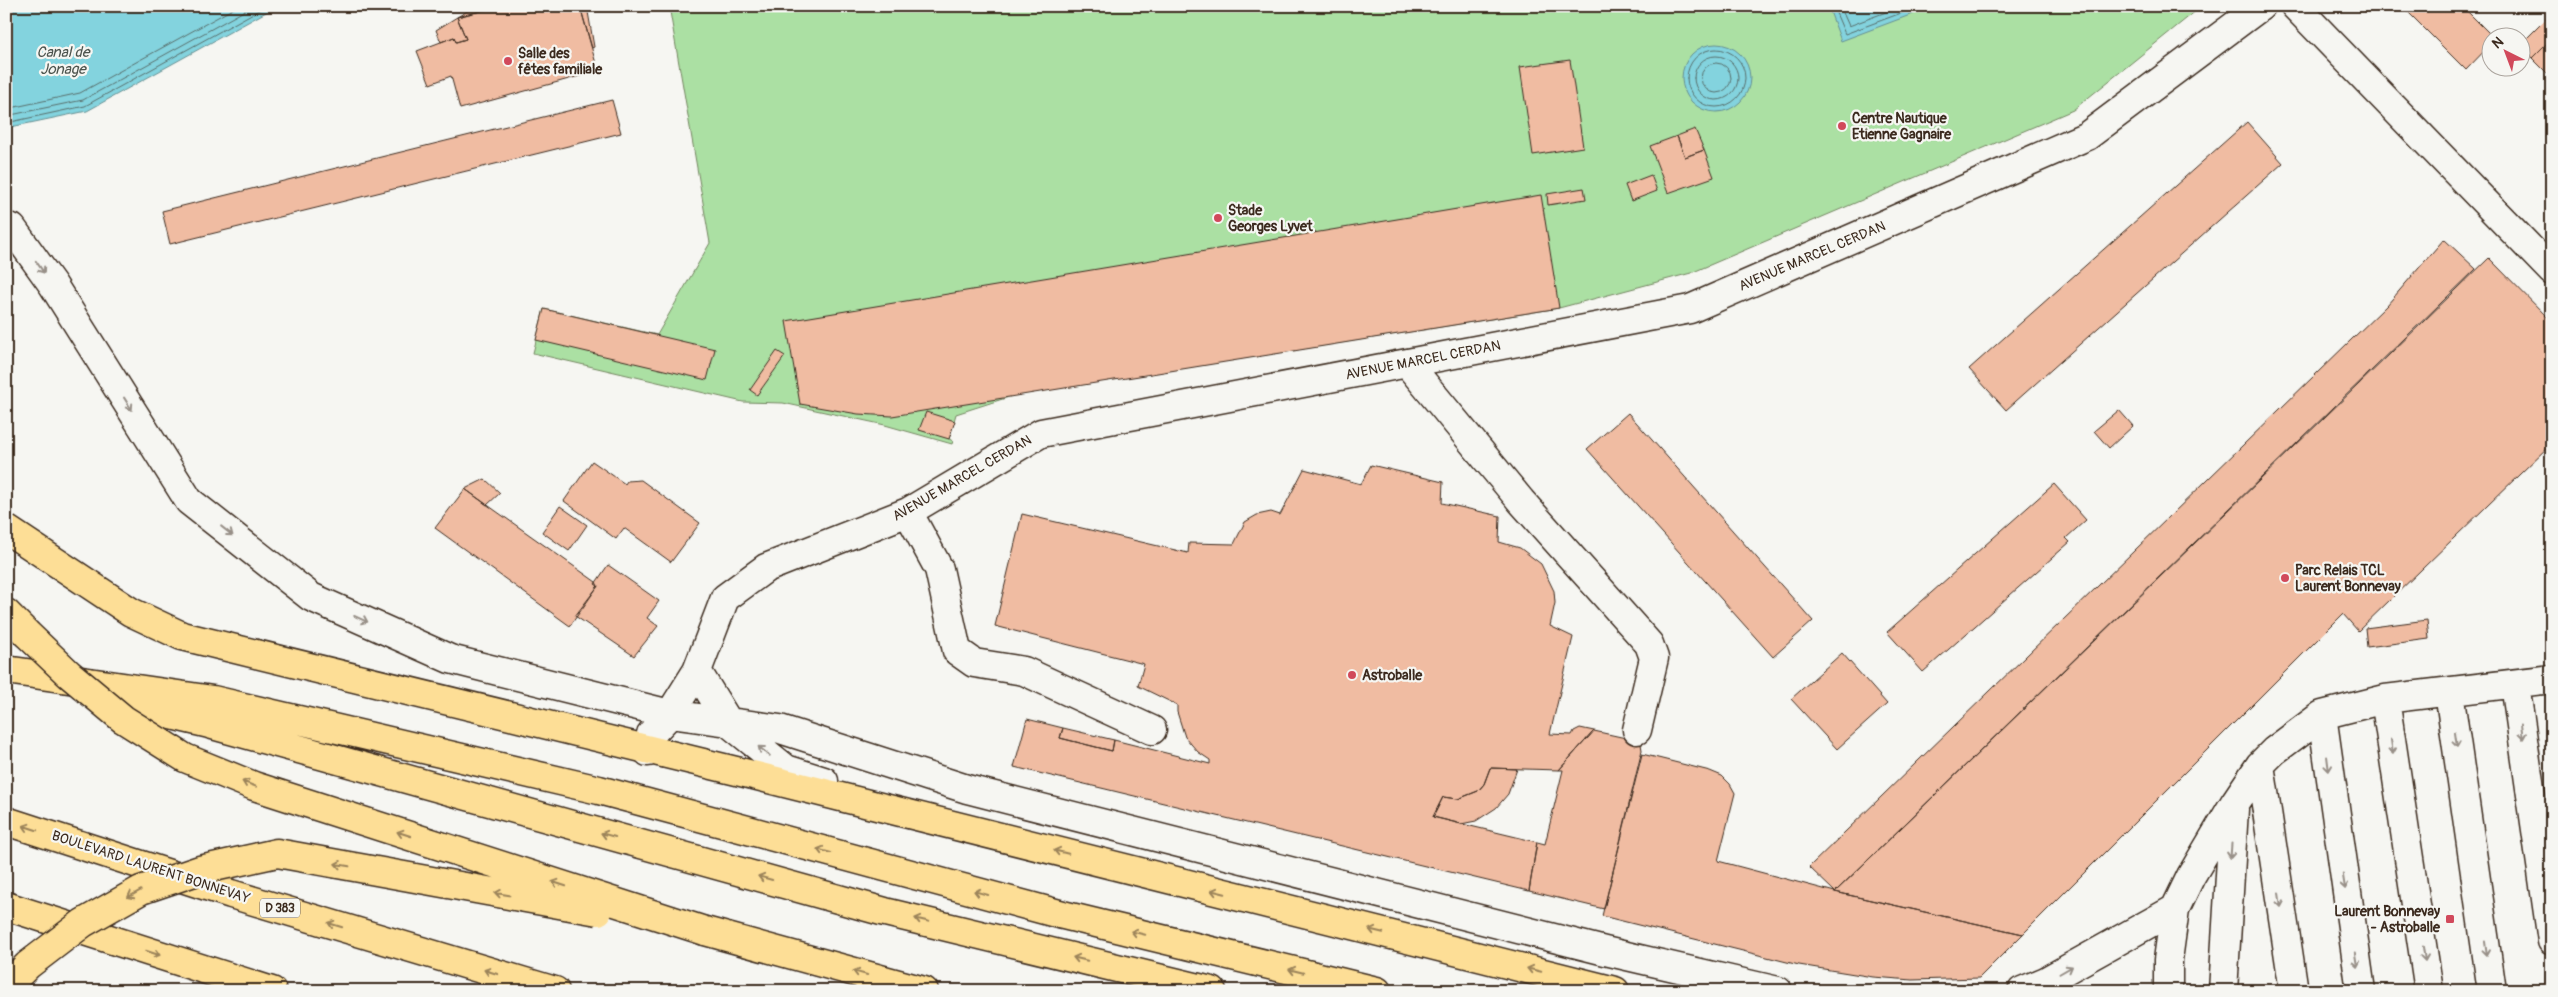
<svg xmlns="http://www.w3.org/2000/svg" width="2558" height="997" viewBox="0 0 2558 997" font-family="Pangolin,sans-serif">
	<style>
		.green { fill: #abe0a3; stroke: #738560 }
		.water { fill: #83d3de; stroke: #668f91 }
		.lines { fill: none; stroke-linecap: round; stroke-linejoin: round }
		.shore { stroke: #586e6b; stroke-width: 1 }
		.building { fill: #f0bca2; stroke: #3b2a1e }
		.minor-casing { stroke: #3b2a1e; stroke-width: 31 }
		.major-casing { stroke: #3b2a1e; stroke-width: 31 }
		.highway-casing { stroke: #3b2a1e; stroke-width: 31 }
		.minor { stroke: #f6f6f2; stroke-width: 28 }
		.major { stroke: #fdde96; stroke-width: 28 }
		.highway { stroke: #fdde96; stroke-width: 28 }
		.highway-bridge-casing { stroke: #3b2a1e; stroke-width: 31; stroke-linecap: butt }
		.highway-bridge { stroke: #fdde96; stroke-width: 28 }
		.oneway { stroke: #989088 }
		.oneway2 { stroke: #9c845a }
		.poi-dot { fill: #d1495b; stroke: #f6f6f2; stroke-width: 2 }
		.labels { text-anchor: middle; dominant-baseline: central; stroke-width: 4.5; stroke-linejoin: round; paint-order: stroke }
		.shield { fill: #f6f6f2; stroke: #73675e; stroke-width: 1 }
		.shield-label { font-size: 12px; font-weight: bold; fill: #3b2a1e }
		.poi-label { font-size: 14px; font-weight: bold; fill: #3b2a1e; stroke: #f6f6f2; text-anchor: start }
		.street-label { font-size: 14px; fill: #3b2a1e; stroke: #f6f6f2 }
		.water-label { font-size: 15px; font-style: italic; fill: #4d544e; stroke: #f6f6f2 }
	</style>
	<rect width="100%" height="100%" fill="#f6f6f2"/>
	<filter id="ink" filterUnits="userSpaceOnUse"><feTurbulence type="fractalNoise" baseFrequency=".02" numOctaves="2"/><feDisplacementMap in="SourceGraphic" scale="10" xChannelSelector="R" yChannelSelector="G"/><feConvolveMatrix kernelMatrix="1 2 1 2 8 2 1 2 1" color-interpolation-filters="sRGB"/></filter>
	<g filter="url(#ink)">
		<path class="green" d="M669 6H2202L2073 110 1691 273 1559 308 1015 395 956 414 949 439 953 441 952 444 885 425 783 403 743 402 533 353 544 309 657 335 710 243Z"/>
		<path class="water" d="M6 6H277L87 111 6 128Z
			M1828 6H1934L1841 41Z
			M1682 78a34 34 0 1 1 68 0a34 34 0 1 1-68 0Z"/>
		<g class="lines">
			<path class="shore" d="M1833 6 1845 34 1920 6
				M1840 6 1849 26 1902 6
				M1687 78a29 29 0 1 1 58 0a29 29 0 1 1-58 0Z
				M1694 78a22 22 0 1 1 44 0a22 22 0 1 1-44 0Z
				M1701 78a15 15 0 1 1 30 0a15 15 0 1 1-30 0Z
				M6 109 80 93 238 6
				M6 116 83 100 253 6
				M6 123 85 106 266 6"/>
		</g>
		<path class="building" d="M476 6H500L457 17Z
			M500 6H580L598 71 460 109 451 76 430 84 417 51 454 37 456 42 466 39 457 17Z
			M580 6H587L594 47 592 48Z
			M2402 6H2462L2494 38H2490V45L2466 70Z
			M2552 13V38L2532 58 2520 45Z
			M457 17 466 39 456 42 454 37 441 42 436 30Z
			M2503 29 2511 38H2495Z
			M2552 38V78L2532 58Z
			M1570 60 1583 147 1533 155 1520 67Z
			M612 100 621 133 170 244 162 211Z
			M2247 122 2283 163 2006 410 1969 369Z
			M1695 129 1704 150 1685 157 1677 136Z
			M1677 136 1685 157 1704 150 1714 177 1668 193 1650 146Z
			M1651 175 1657 191 1631 201 1625 185Z
			M1584 188 1586 199 1548 205 1547 194Z
			M1541 195 1559 308 892 416 858 414 800 404 786 321Z
			M2444 239 2476 269 1835 892 1809 867 2387 305Z
			M2489 258 2552 322V443L2454 538 2358 631 2343 614 2023 934 1835 892Z
			M544 309 715 349 707 380 536 340Z
			M777 351 785 356 757 395 750 390Z
			M2119 410 2133 426 2109 448 2094 431Z
			M926 412 955 421 949 439 919 430Z
			M1628 413 1813 621 1773 657 1587 449Z
			M592 461 625 484 627 481 641 480 700 523 671 562 624 528 616 539 564 501Z
			M1371 465 1443 482 1442 503 1500 516 1499 542 1520 548 1541 564 1554 591 1555 603 1550 626 1573 637 1550 734 1572 735 1574 731 1580 728 1594 731 1559 770 1490 768 1484 784 1478 791 1458 799 1443 797 1433 817 1537 842 1529 891 1014 767 1027 719 1063 728 1060 738 1112 751 1114 740 1210 764V760L1198 752 1185 737 1177 712V705L1138 686 1144 664 995 626 1022 514 1188 553 1189 543 1234 544 1245 522 1257 515 1271 512 1280 515 1304 469 1361 484Z
			M485 479 500 493 487 505 465 489Z
			M2054 484 2086 520 2066 538 2070 542 1923 672 1887 632Z
			M465 489 596 582 598 586 570 626 435 528Z
			M560 506 587 525 569 551 542 532Z
			M608 565 659 601 647 618 658 626 634 656 575 616 598 586 595 584Z
			M2427 620 2429 639 2367 647 2365 628Z
			M1842 653 1887 704 1837 749 1791 699Z
			M1063 728 1114 740 1112 751 1060 738Z
			M1594 731 1635 740 1641 744 1642 750 1604 909 1529 891 1537 842 1545 844 1563 770H1559Z
			M1642 754 1710 771 1722 776 1730 784 1735 793 1718 861 1835 892 2023 934 1979 978 1912 980 1873 977 1799 965 1602 916Z
			M1490 768 1517 769 1508 794 1496 808 1476 821 1461 824 1433 817 1443 797 1458 799 1478 791 1484 784Z"/>
		<g class="lines">
			<g class="minor-casing">
				<path id="minor" d="M2295 6 2552 271
					M6 227 12 228 53 285 189 501 311 597 450 659 670 714 780 729 967 789 1605 951 1778 991
					M1407 363 1521 501 1649 644 1654 658 1637 730
					M908 512 939 569 957 651 974 663 1024 671 1152 730
					M697 671 729 723 786 769 824 781
					M2515 684 2552 941
					M2449 692 2492 991
					M2385 699 2429 991
					M2322 715 2361 991
					M648 752 651 734 670 714 697 671 725 598 766 568 908 512 1041 433 1690 309 2087 136 2261 6
					M2260 765 2294 991
					M2022 991 2046 981 2175 909
					M2168 991V960L2175 909 2191 876 2235 802 2260 765 2274 751 2322 715 2385 699 2552 679
					M2223 991 2234 809"/>
			</g>
			<g class="major-casing">
				<path id="major" d="M6 529 131 612 182 636 757 776 1615 991"/>
			</g>
			<g class="highway-casing">
				<path id="highway" d="M6 613 26 633
					M6 670 213 700 599 790 1063 915 1377 991
					M116 702 209 724 885 912 1212 991
					M6 821 231 894 555 991
					M6 906 272 991
					M705 931 924 991"/>
			</g>
			<use href="#minor" class="minor"/>
			<use href="#major" class="major"/>
			<use href="#highway" class="highway"/>
			<g class="highway-bridge-casing">
				<path id="highway-bridge" d="M26 633 69 674 123 719 185 758 254 786 705 931
					M6 987 28 965 83 923 141 890 200 870 277 853 598 911"/>
			</g>
			<use href="#highway-bridge" class="highway-bridge"/>
		</g>
		<defs><path id="oneway-shaft" d="M-6 0H5M1.5-3L5.5 0L1.5 3" fill="none" stroke-width="1.6" stroke-linecap="round" stroke-linejoin="round" transform="scale(1.25)"/></defs>
		<g class="oneway">
			<use href="#oneway-shaft" transform="translate(40 267) rotate(55)"/>
			<use href="#oneway-shaft" transform="translate(128 404) rotate(58)"/>
			<use href="#oneway-shaft" transform="translate(227 531) rotate(38)"/>
			<use href="#oneway-shaft" transform="translate(361 619) rotate(24)"/>
			<use href="#oneway-shaft" transform="translate(2522 732) rotate(82)"/>
			<use href="#oneway-shaft" transform="translate(2456 740) rotate(82)"/>
			<use href="#oneway-shaft" transform="translate(2392 747) rotate(82)"/>
			<use href="#oneway-shaft" transform="translate(764 751) rotate(-141)"/>
			<use href="#oneway-shaft" transform="translate(2328 764) rotate(83)"/>
			<use href="#oneway-shaft" transform="translate(2231 851) rotate(94)"/>
			<use href="#oneway-shaft" transform="translate(2344 882) rotate(81)"/>
			<use href="#oneway-shaft" transform="translate(2280 900) rotate(82)"/>
			<use href="#oneway-shaft" transform="translate(2486 949) rotate(82)"/>
			<use href="#oneway-shaft" transform="translate(2424 954) rotate(82)"/>
			<use href="#oneway-shaft" transform="translate(2356 960) rotate(81)"/>
			<use href="#oneway-shaft" transform="translate(2066 970) rotate(-30)"/>
		</g>
		<g class="oneway2">
			<use href="#oneway-shaft" transform="translate(249 784) rotate(-159)"/>
			<use href="#oneway-shaft" transform="translate(30 828) rotate(-162)"/>
			<use href="#oneway-shaft" transform="translate(404 834) rotate(-162)"/>
			<use href="#oneway-shaft" transform="translate(608 835) rotate(-165)"/>
			<use href="#oneway-shaft" transform="translate(824 851) rotate(-165)"/>
			<use href="#oneway-shaft" transform="translate(1061 852) rotate(-166)"/>
			<use href="#oneway-shaft" transform="translate(342 865) rotate(-170)"/>
			<use href="#oneway-shaft" transform="translate(765 878) rotate(-165)"/>
			<use href="#oneway-shaft" transform="translate(559 884) rotate(-162)"/>
			<use href="#oneway-shaft" transform="translate(1218 892) rotate(-166)"/>
			<use href="#oneway-shaft" transform="translate(981 893) rotate(-165)"/>
			<use href="#oneway-shaft" transform="translate(134 894) rotate(151)"/>
			<use href="#oneway-shaft" transform="translate(502 894) rotate(-170)"/>
			<use href="#oneway-shaft" transform="translate(922 920) rotate(-166)"/>
			<use href="#oneway-shaft" transform="translate(335 925) rotate(-163)"/>
			<use href="#oneway-shaft" transform="translate(1376 931) rotate(-166)"/>
			<use href="#oneway-shaft" transform="translate(1138 933) rotate(-166)"/>
			<use href="#oneway-shaft" transform="translate(153 953) rotate(18)"/>
			<use href="#oneway-shaft" transform="translate(1080 959) rotate(-166)"/>
			<use href="#oneway-shaft" transform="translate(1534 970) rotate(-166)"/>
			<use href="#oneway-shaft" transform="translate(1296 971) rotate(-166)"/>
			<use href="#oneway-shaft" transform="translate(491 972) rotate(-163)"/>
			<use href="#oneway-shaft" transform="translate(860 973) rotate(-165)"/>
		</g>
	</g>
	<g class="poi-dot">
		<circle cx="508" cy="61" r="5"/>
		<circle cx="1842" cy="126" r="5"/>
		<circle cx="1218" cy="218" r="5"/>
		<circle cx="2285" cy="578" r="5"/>
		<circle cx="1352" cy="675" r="5"/>
		<rect x="2445" y="914" width="10" height="10" rx="2.5"/>
	</g>
	<g class="labels">
		<rect class="shield" x="260" y="898.5" width="40" height="19" rx="4"/>
		<g class="shield-label">
			<text x="280" y="908">D 383</text>
		</g>
		<g class="poi-label">
			<text x="518" y="53">Salle des<tspan x="518" dy="16">fêtes familiale</tspan></text>
			<text x="1852" y="118">Centre Nautique<tspan x="1852" dy="16">Etienne Gagnaire</tspan></text>
			<text x="1228" y="210">Stade<tspan x="1228" dy="16">Georges Lyvet</tspan></text>
			<text x="2295" y="570">Parc Relais TCL<tspan x="2295" dy="16">Laurent Bonnevay</tspan></text>
			<text x="1362" y="675">Astroballe</text>
			<text x="2440" y="911" text-anchor="end">Laurent Bonnevay<tspan x="2440" dy="16">- Astroballe</tspan></text>
		</g>
		<g class="street-label">
			<text transform="translate(1812 256) rotate(-23)">AVENUE MARCEL CERDAN</text>
			<text transform="translate(1423 360) rotate(-11)">AVENUE MARCEL CERDAN</text>
			<text transform="translate(962 478) rotate(-30)">AVENUE MARCEL CERDAN</text>
			<text transform="translate(151 867) rotate(18)">BOULEVARD LAURENT BONNEVAY</text>
		</g>
		<g class="water-label">
			<text x="63" y="52">Canal de<tspan x="63" dy="17">Jonage</tspan></text>
		</g>
	</g>
	<rect width="2558" height="997" fill="none" stroke="#f6f6f2" stroke-width="25"/>
	<rect x="12" y="12" width="2533" height="972" fill="none" stroke="#3b2a1e" stroke-width="2" filter="url(#ink)"/>
	<g transform="translate(2506 52) rotate(318)"><circle r="24" fill="#f6f6f2" stroke="#aba49d"/>
	<path d="M0-4L9 19L0 12L-9 19Z" fill="#d1495b"/>
	<text y="-8" font-size="14" font-weight="bold" text-anchor="middle" fill="#3b2a1e">N</text>
	</g>
</svg>
